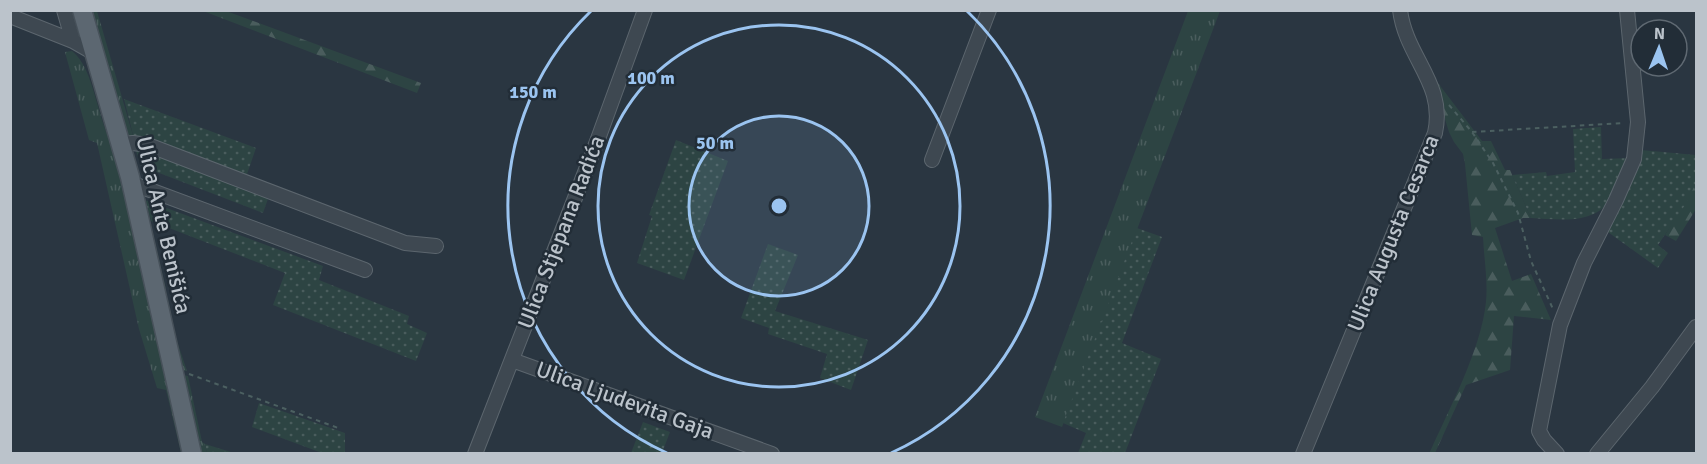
<svg xmlns="http://www.w3.org/2000/svg" width="1707" height="464" viewBox="0 0 1707 464" font-family="Signika,sans-serif">
	<style>
		.grass { fill: url(#grass-tufts) }
		.forest { fill: url(#forest-firs) }
		.garden { fill: url(#garden-dots) }
		.lines { fill: none; stroke-linecap: round; stroke-linejoin: round }
		.minor-casing { stroke: #5c666e; stroke-width: 16 }
		.major-casing { stroke: #47515a; stroke-width: 21 }
		.path { stroke: #4c6061; stroke-width: 2; stroke-dasharray: 4.5 4.5; stroke-linecap: butt }
		.minor { stroke: #3e4851; stroke-width: 14 }
		.major { stroke: #5c6771; stroke-width: 18 }
		.ring { fill: none; stroke: #9bc4f0; stroke-width: 3 }
		.labels { text-anchor: middle; dominant-baseline: central; stroke-width: 5; stroke-linejoin: round; paint-order: stroke }
		.street-label { font-size: 22px; fill: #bbc3cb; stroke: #222d37 }
		.centre { fill: #9bc4f0; stroke: #222d37; stroke-width: 3 }
		.ring-label { font-size: 18px; text-anchor: middle; font-weight: bold; fill: #9bc4f0; stroke: #222d37; stroke-width: 5; stroke-linejoin: round; paint-order: stroke }
	</style>
	<defs>
		<pattern id="grass-tufts" width="24" height="20" patternUnits="userSpaceOnUse" patternTransform="scale(1.5)"><rect width="24" height="20" fill="#2d4443"/><path d="M3 7l-1-3M5 7V3M7 7l1-3M15 17l-1-3M17 17v-4M19 17l1-3" fill="none" stroke="#4a5d5d"/></pattern>
		<pattern id="forest-firs" width="22" height="20" patternUnits="userSpaceOnUse" patternTransform="scale(1.5)"><rect width="22" height="20" fill="#2d4443"/><path d="M5 1l3.5 6h-7zM16 11l3.5 6h-7z" fill="#4a5d5d"/></pattern>
		<pattern id="garden-dots" width="8" height="8" patternUnits="userSpaceOnUse" patternTransform="scale(1.5)"><rect width="8" height="8" fill="#2d4443"/><path d="M2 2h.1M6 6h.1" fill="none" stroke="#4a5d5d" stroke-width="1.8" stroke-linecap="round"/></pattern>
	</defs>
	<rect width="100%" height="100%" fill="#2a3641"/>
	<path class="grass" d="M86 11H97L134 139 126 140Z
		M1188 11H1220L1062 427 1035 417Z
		M72 51C95 69 97 121 114 148L185 453H181L166 390 157 388 139 329 97 143 89 140 65 52Z
		M139 200H145L166 289 158 288Z
		M162 300H168L176 338 187 371 182 370Z
		M183 375 188 376 202 442 205 444 207 453H197Z"/>
	<path class="forest" d="M203 11H226L421 83 417 93Z
		M1433 81 1438 83 1482 141H1491L1505 170H1510L1531 218H1523L1495 228 1512 281 1531 274 1551 320 1514 316 1510 370 1466 385 1435 453 1429 454C1449 409 1481 350 1486 302 1488 280 1484 259 1483 237L1472 235 1465 164 1463 154 1454 142 1449 132Z
		M1696 183V209L1676 241 1665 235Z"/>
	<path class="garden" d="M124 99 256 148 245 180 134 139Z
		M1601 127 1602 159 1630 158C1624 171 1616 194 1607 204 1589 225 1555 219 1531 218L1512 175 1546 172 1547 176 1575 172 1573 129Z
		M676 140 728 161 684 280 637 263 652 216 649 215Z
		M134 145 269 196 263 213 141 166Z
		M1641 150 1696 155V183L1685 205 1658 245 1668 253 1658 268 1605 230Z
		M145 200 323 266 319 280 409 316 407 324 427 333 416 361 273 305 285 273 151 221Z
		M1137 228 1162 237 1122 343 1161 359 1125 453H1078L1086 433 1063 423Z
		M768 244 798 255 775 311 868 340 851 390 820 378 827 354 768 334 769 328 741 318Z
		M259 403 345 433V453H322L252 427Z
		M643 422 670 432 662 453H631Z
		M205 444 234 453H207Z"/>
	<g class="lines">
		<g class="minor-casing">
			<path id="minor" d="M64 10 73 41 94 53
				M10 16 73 41
				M120 144 133 143 148 145 405 243 436 246
				M932 160 989 10
				M131 183 365 270
				M512 360 772 454
				M475 454 598 139 645 10
				M1303 454 1435 133C1446 83 1406 58 1400 10
				M1557 454 1544 440 1539 431 1560 325 1584 263 1616 200 1634 159 1638 122 1627 10
				M1597 454 1652 387 1696 327"/>
		</g>
		<g class="major-casing">
			<path id="major" d="M82 10 130 177 192 454"/>
		</g>
		<path class="path" d="M1449 105 1472 132 1493 163 1518 213 1531 261 1553 309
			M1472 132 1624 123
			M189 374 341 429"/>
		<use href="#minor" class="minor"/>
		<use href="#major" class="major"/>
	</g>
	<circle cx="779" cy="206" r="90" fill="#9bc4f0" fill-opacity=".12"/>
	<g class="ring">
		<circle cx="779" cy="206" r="90"/>
		<circle cx="779" cy="206" r="181"/>
		<path d="M667 453A271 271 0 0 1 591 11M967 11A271 271 0 0 1 891 453"/>
	</g>
	<g class="labels">
		<g class="street-label">
			<text transform="translate(164 225) rotate(77)">Ulica Ante Benišića</text>
			<text transform="translate(561 232) rotate(-69)">Ulica Stjepana Radića</text>
			<text transform="translate(1393 233) rotate(-68)">Ulica Augusta Cesarca</text>
			<text transform="translate(625 400) rotate(20)">Ulica Ljudevita Gaja</text>
		</g>
	</g>
	<circle cx="779" cy="206" r="9" class="centre"/>
	<g class="ring-label">
		<text x="651" y="84">100 m</text>
		<text x="533" y="98">150 m</text>
		<text x="715" y="149">50 m</text>
	</g>
	<rect width="1707" height="464" fill="none" stroke="#bbc3cb" stroke-width="24"/>
	<g transform="translate(1659 48) rotate(2)"><circle r="28" fill="#222d37" stroke="#5f6972" stroke-width="1.5"/>
	<path d="M0-4.5L10 22L0 15L-10 22Z" fill="#9bc4f0"/>
	<text y="-9" font-size="16" font-weight="bold" text-anchor="middle" fill="#bbc3cb">N</text>
	</g>
</svg>
